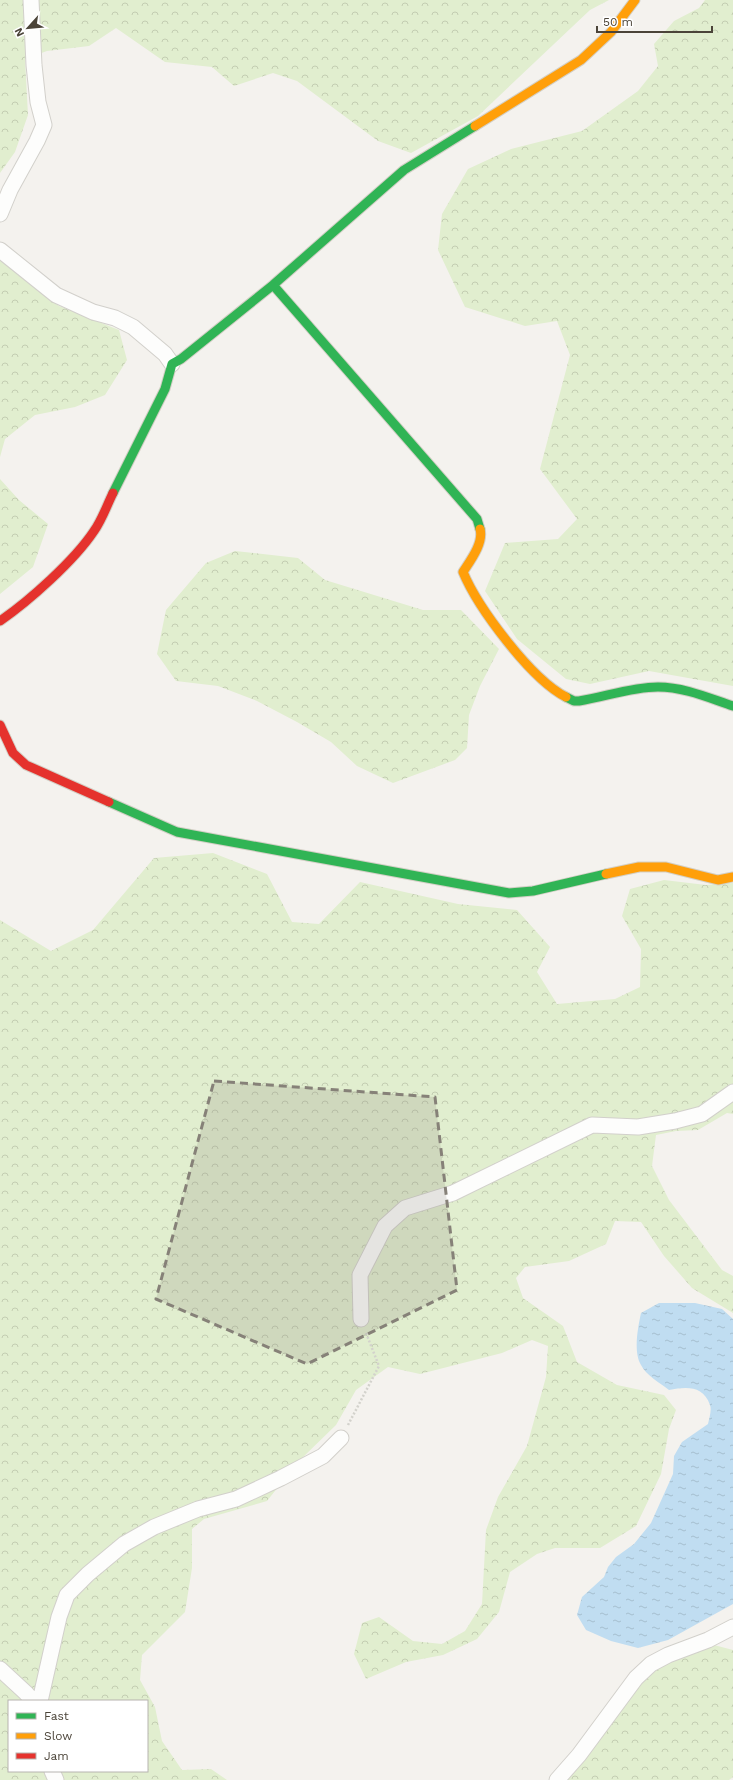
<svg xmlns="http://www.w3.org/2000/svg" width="733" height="1780" viewBox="0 0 733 1780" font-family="'Work Sans',sans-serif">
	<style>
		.forest { fill: url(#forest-crowns); fill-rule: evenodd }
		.water { fill: url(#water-ripples) }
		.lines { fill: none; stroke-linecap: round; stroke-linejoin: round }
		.street-casing { stroke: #d2d0cb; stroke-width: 17 }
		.fast-casing { stroke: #d3cfc5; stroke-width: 11 }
		.slow-casing { stroke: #d3cfc5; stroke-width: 11 }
		.jam-casing { stroke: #d3cfc5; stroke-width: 11 }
		.path { stroke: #d3d2cc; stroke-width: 2.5; stroke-dasharray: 2 2; stroke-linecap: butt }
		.street { stroke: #fdfdfc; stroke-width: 15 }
		.fast { stroke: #30b455; stroke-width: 9 }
		.slow { stroke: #ff9f0a; stroke-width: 9 }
		.jam { stroke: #e5322d; stroke-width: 9 }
		.marked { fill: #868178; fill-opacity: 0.2; stroke: #868178; stroke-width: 3; stroke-dasharray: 8 5; stroke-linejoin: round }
	</style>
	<defs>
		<pattern id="forest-crowns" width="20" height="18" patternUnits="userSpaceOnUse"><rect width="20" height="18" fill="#e1eecf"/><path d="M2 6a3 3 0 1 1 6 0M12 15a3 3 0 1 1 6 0" fill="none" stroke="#c3cdb2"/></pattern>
		<pattern id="water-ripples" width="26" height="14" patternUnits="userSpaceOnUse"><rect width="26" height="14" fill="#c0ddf1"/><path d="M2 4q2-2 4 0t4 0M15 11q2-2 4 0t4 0" fill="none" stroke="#a6bfcf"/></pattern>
	</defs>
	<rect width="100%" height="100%" fill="#f4f2ee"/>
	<path class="forest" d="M0 0H609L590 10 478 116 411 153 378 141 297 81 273 73 234 86 212 67 165 62 116 28 89 46 47 51 25 59 28 115 15 152 0 173Z
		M705 0H733V686L649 671 590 684 566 679 517 639 485 591 505 543 558 539 577 519 540 469 570 355 557 321 525 326 465 307 438 250 442 214 468 169 511 149 582 131 638 91 658 66 654 44 674 21 699 8Z
		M0 259 59 306 119 330 127 360 105 395 75 407 35 415 5 439 0 457Z
		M0 479 19 500 48 524 33 567 0 594Z
		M235 551 298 558 325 580 423 610H461L499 649 480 686 469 715 467 748 455 760 393 783 357 766 331 742 297 722 257 701 218 686 176 681 157 654 166 610 206 563Z
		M213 853 267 874 292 922 319 924 360 882 458 904 517 910 550 947 537 972 557 1004 615 999 640 987 641 949 622 916 630 889 664 880 706 885 733 883V1114L727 1113 698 1130 676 1131 656 1135 652 1166 669 1200 722 1270 733 1276V1313L692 1288 664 1256 641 1222 615 1221 606 1244 569 1261 525 1267 516 1278 523 1298 563 1326 577 1362 617 1385 664 1395 676 1410 669 1429 661 1474 636 1526 600 1548H555L537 1554 510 1572 499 1612 477 1639 443 1655 406 1662 366 1679 354 1654 362 1623 379 1617 413 1641 442 1644 465 1631 482 1604 486 1530 498 1497 527 1446 546 1377 548 1346 532 1340 502 1353 420 1374 388 1367 356 1390 336 1425 298 1462 267 1501 204 1519 192 1529V1568L185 1612 142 1655 140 1680 155 1707 162 1741 182 1770 211 1769 227 1780H0V920L51 951 93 930 154 858ZM9 1701H147V1771H9Z
		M714 1645 733 1650V1777L729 1780H568L647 1676 673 1659Z"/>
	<path class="water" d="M659 1303H695L722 1309 733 1319V1604L668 1640 638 1648 611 1641 586 1630 577 1615 582 1597 604 1577 608 1567 616 1557 634 1544 651 1523 673 1474 674 1456 682 1442 708 1424C709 1419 712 1410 710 1405 703 1385 686 1387 669 1390 660 1383 646 1375 641 1365 633 1352 638 1327 641 1313Z"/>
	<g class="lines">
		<g class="street-casing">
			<path id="street" d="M0 214 10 190 37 141 44 125 38 102 34 65 31 0
				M0 250 56 295 93 312 115 318 133 327 165 354 172 364
				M361 1319 360 1275 385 1226 405 1208 453 1193 592 1125 638 1127 675 1121 702 1114 733 1092
				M0 1669 26 1693 33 1701
				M40 1701 59 1617 67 1595 88 1574 124 1544 154 1527 198 1509 236 1499 281 1478 323 1456 341 1438
				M52 1771 56 1780
				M557 1780 579 1755 636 1678 651 1664 668 1655 708 1640 733 1627"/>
		</g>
		<g class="fast-casing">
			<path id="fast" d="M273 285 477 519 480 529
				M113 493 165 389 172 364 181 359 273 285 404 170 475 126
				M566 697 574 701H579C605 697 631 687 658 687 684 687 709 698 733 706
				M109 802 177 832 509 893 533 891 606 874"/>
		</g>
		<g class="slow-casing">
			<path id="slow" d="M475 126 581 60 611 32 635 0
				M480 529C484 543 470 561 463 572 478 608 531 679 566 697
				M606 874 639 867H666L718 880 733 877"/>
		</g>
		<g class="jam-casing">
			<path id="jam" d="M0 621C29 601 74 561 94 531 102 520 107 505 113 493
				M0 725 13 753 26 765 109 802"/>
		</g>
		<path class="path" d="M348 1425 379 1366 366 1333"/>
		<use href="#street" class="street"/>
		<use href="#fast" class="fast"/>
		<use href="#slow" class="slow"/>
		<use href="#jam" class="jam"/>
	</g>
	<path class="marked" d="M214 1081 435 1097 457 1290 307 1364 156 1299Z"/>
	<rect x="8" y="1700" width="140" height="72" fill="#ffffff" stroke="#b7b4b0"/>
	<rect x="16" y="1713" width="20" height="6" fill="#30b455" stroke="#b7b4b0"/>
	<text x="44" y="1720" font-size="12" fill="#4b4439">Fast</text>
	<rect x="16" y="1733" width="20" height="6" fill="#ff9f0a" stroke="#b7b4b0"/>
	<text x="44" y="1740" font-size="12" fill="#4b4439">Slow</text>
	<rect x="16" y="1753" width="20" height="6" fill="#e5322d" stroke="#b7b4b0"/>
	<text x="44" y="1760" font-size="12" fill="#4b4439">Jam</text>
	<g transform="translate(28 28) rotate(243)" stroke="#ffffff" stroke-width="3" paint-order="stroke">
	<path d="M0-3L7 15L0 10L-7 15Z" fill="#4b4439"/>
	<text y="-6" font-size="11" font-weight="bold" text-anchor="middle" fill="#4b4439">N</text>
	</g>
	<path d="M597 26v6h115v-6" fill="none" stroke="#4b4439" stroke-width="2"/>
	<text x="603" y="26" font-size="12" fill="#4b4439" stroke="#ffffff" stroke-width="3" paint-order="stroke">50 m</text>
</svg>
